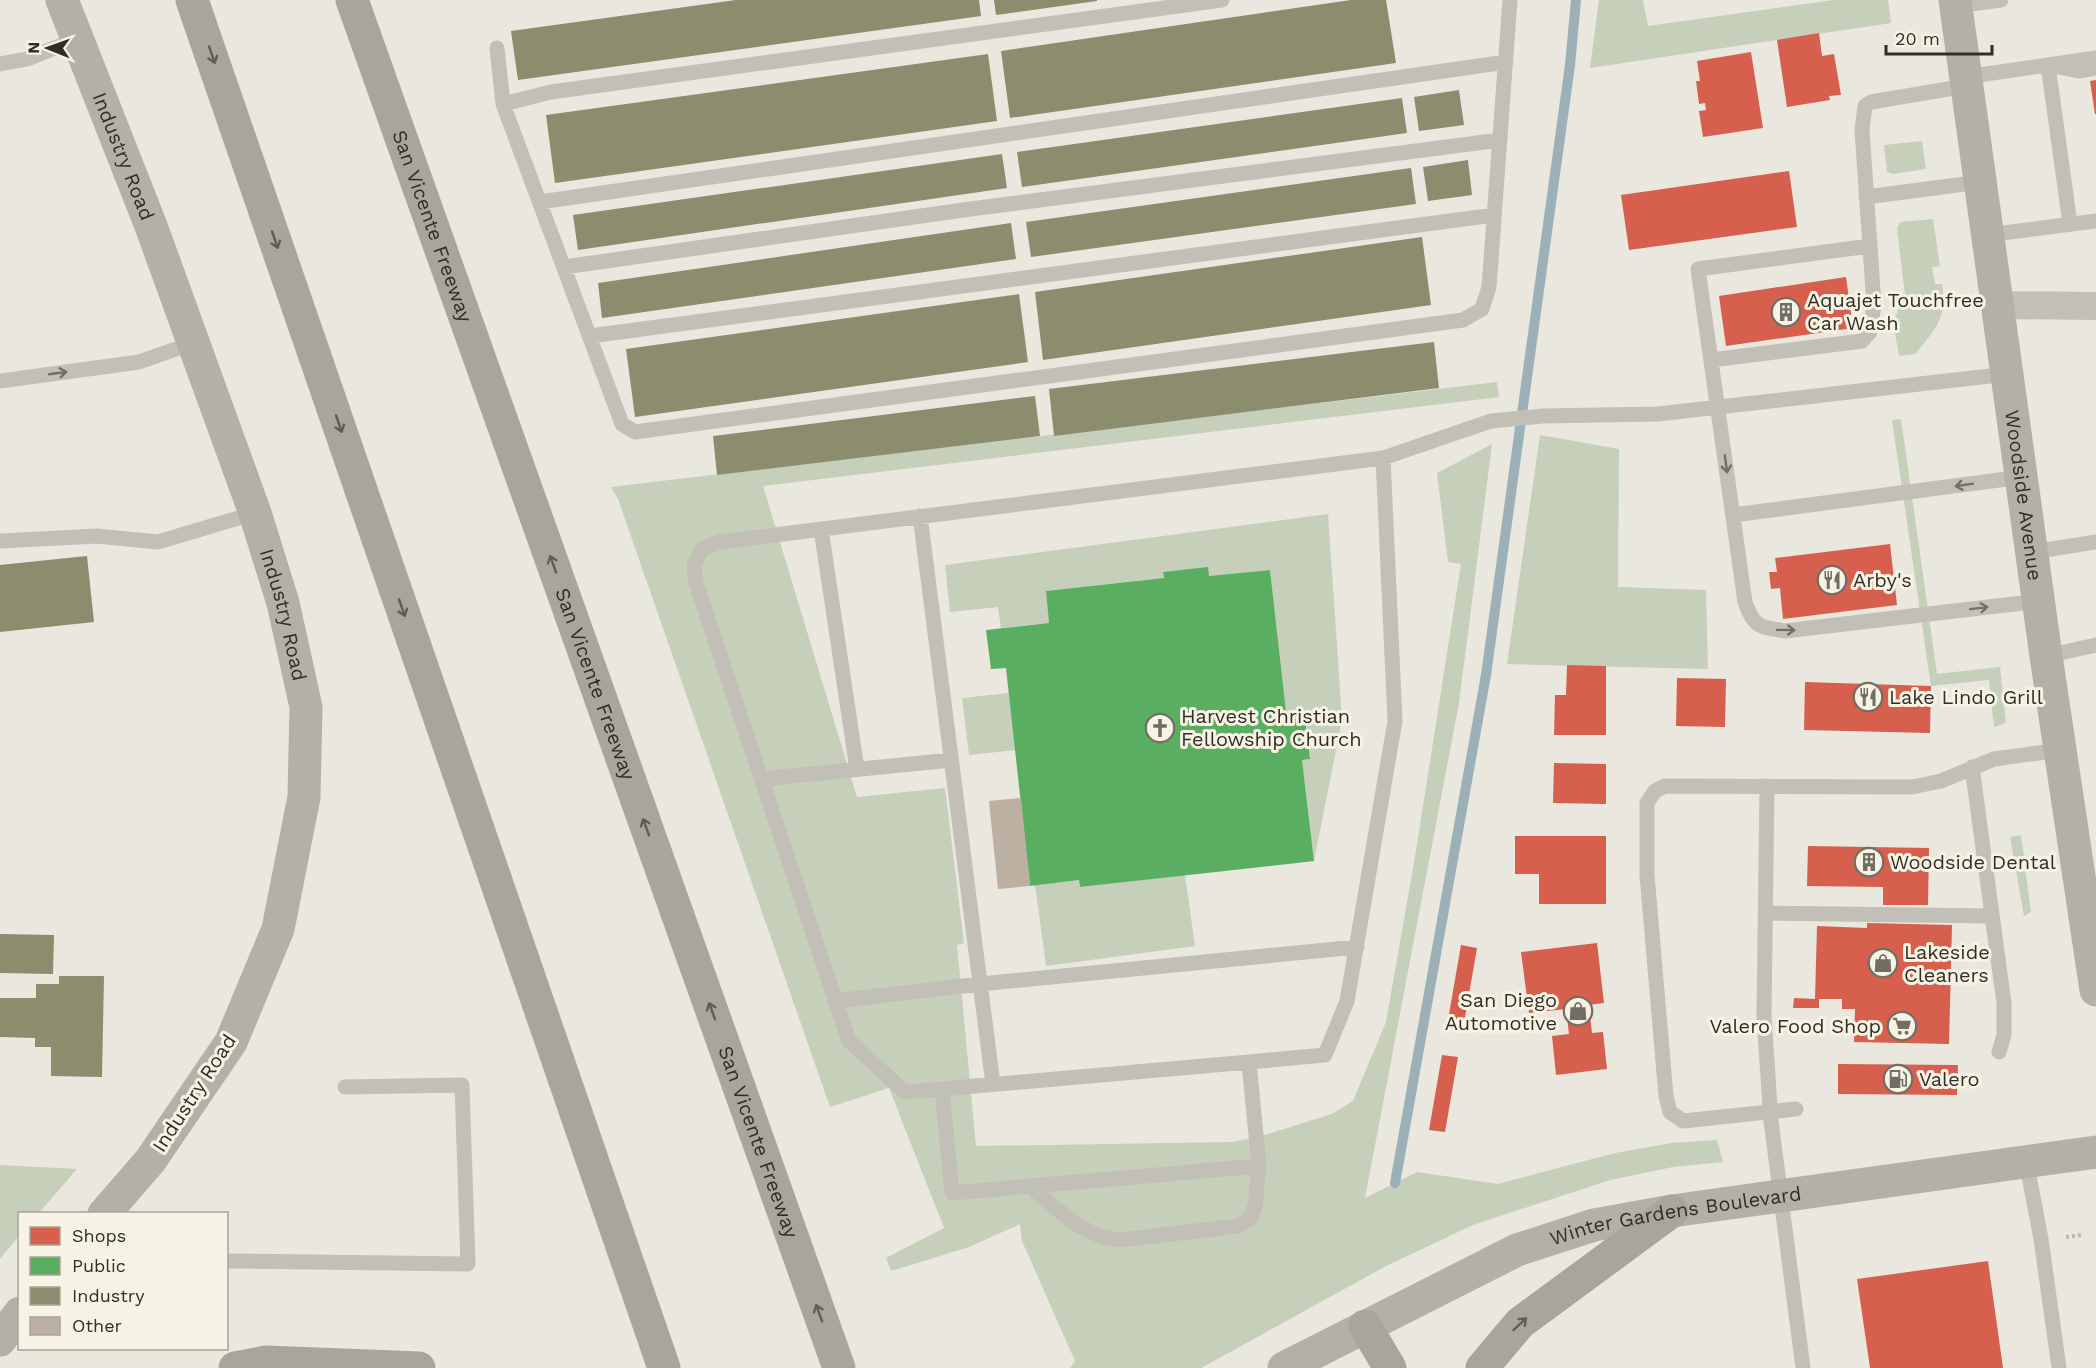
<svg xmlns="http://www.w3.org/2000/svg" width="2096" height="1368" viewBox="0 0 2096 1368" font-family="'Work Sans',sans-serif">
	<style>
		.green { fill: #c5cfb9 }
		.shops { fill: #d6604d }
		.public { fill: #5aae61 }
		.industry { fill: #8c8c6e }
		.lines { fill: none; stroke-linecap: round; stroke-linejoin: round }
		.stream { stroke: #9cb0b8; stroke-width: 10 }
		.building { fill: #bbb0a1 }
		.path { stroke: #bbb8b0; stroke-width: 4; stroke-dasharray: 3 3; stroke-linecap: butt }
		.lane { stroke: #c2bfb7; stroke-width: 15 }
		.street { stroke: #c2bfb7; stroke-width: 28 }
		.secondary { stroke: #b3b0a8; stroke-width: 33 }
		.highway { stroke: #a8a59d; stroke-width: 33 }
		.oneway { stroke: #615d56 }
		.oneway2 { stroke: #736f67 }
		.labels { text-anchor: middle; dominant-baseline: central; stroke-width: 6; stroke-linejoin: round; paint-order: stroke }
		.street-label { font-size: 20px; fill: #322d26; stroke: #f6f3e4 }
		.poi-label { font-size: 20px; fill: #322d26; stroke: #f6f3e4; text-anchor: start }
	</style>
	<rect width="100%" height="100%" fill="#e9e7de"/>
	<path class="green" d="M1599 0H1643L1648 26 1834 0H1888L1891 23 1590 68Z
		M1922 141 1926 169 1893 174 1887 172 1884 145Z
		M1933 219 1940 266 1932 267 1935 284H1942C1947 318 1936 329 1915 354L1899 356 1893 322 1905 295 1897 228 1900 222Z
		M1497 382 1499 397 763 486 857 797 945 788 964 943 957 945 976 1146 1233 1142 1261 1136 1332 1114 1353 1101 1386 1022 1415 857 1461 564 1448 562 1437 473 1492 444 1459 703 1365 1198 1417 1172 1498 1184 1615 1153 1671 1143 1717 1140 1723 1162 1673 1167 1610 1180 1473 1225 1388 1265 1201 1368H1070L1075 1361 1022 1241 1020 1224 969 1247 891 1271 886 1258 944 1228 889 1088 830 1107 618 499 611 487Z
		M1901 419 1937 674 2000 667 2006 723 1994 727 1989 680 1931 686 1892 420Z
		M1540 435 1619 449 1618 587 1706 590 1708 669 1507 664Z
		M1328 514 1342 720 1314 861 1302 760 1310 759 1306 718 1287 720 1270 570 1209 576 1163 572V578L1046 591 1049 623 1001 628 998 607 950 612 945 565Z
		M1009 693 1016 750 969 755 962 698Z
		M2021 835 2031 912 2024 916 2010 837Z
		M1185 875 1195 946 1046 966 1035 885 1079 880 1080 887Z
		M0 1165 77 1169 39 1213 20 1214 19 1236 0 1259Z"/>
	<path class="shops" d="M1819 33 1822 56 1834 54 1841 95 1829 96 1830 100 1787 107 1777 40Z
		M1751 52 1763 128 1703 137 1699 111 1706 110 1705 103 1699 104 1696 81H1700L1697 61Z
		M2096 80V114H2095L2090 81Z
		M1789 171 1797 227 1629 250 1621 195Z
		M1846 277 1853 328 1726 346 1719 296Z
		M1890 544 1897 605 1783 619 1780 588 1771 589 1769 572H1777L1775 558Z
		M1567 665 1606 666V735H1554L1555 695H1566Z
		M1677 678 1726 679 1725 727 1676 726Z
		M1805 682 1931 686 1930 733 1804 730Z
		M1554 763 1606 764V804L1553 803Z
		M1515 836H1606V904H1539V874H1515Z
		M1808 846 1929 848 1928 905H1883V887L1807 886Z
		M1867 923 1952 925 1949 1044 1854 1042 1855 1009H1842V999H1819V1008H1793L1794 998 1815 999 1817 926 1867 928Z
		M1597 943 1604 1003 1589 1005 1592 1033 1603 1032 1607 1069 1556 1075 1552 1036 1569 1034 1566 1009 1529 1013 1521 952Z
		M1461 945 1477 948 1464 1023 1448 1020Z
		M1442 1055 1458 1057 1445 1132 1429 1130Z
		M1838 1064 1958 1065 1957 1095 1838 1094Z
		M1988 1261 2003 1368H1870L1857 1279Z"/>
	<path class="public" d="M1208 567 1209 576 1270 570 1287 720 1305 717 1310 759 1302 760 1314 861 1080 887 1079 880 1030 886 1006 668 991 669 986 630 1049 623 1046 591 1164 578 1163 572Z"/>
	<path class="industry" d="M736 0H979L981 16 518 80 511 31Z
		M994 0H1097V1L996 15Z
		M1351 0H1386L1396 63 1010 118 1001 51Z
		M988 54 997 121 555 183 546 115Z
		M1459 90 1464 125 1419 131 1414 97Z
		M1402 98 1407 133 1022 187 1017 152Z
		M1002 154 1007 188 578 250 573 215Z
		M1468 160 1472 195 1428 201 1423 167Z
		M1411 168 1416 204 1031 257 1026 222Z
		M1011 223 1016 259 602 318 598 283Z
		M1422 237 1431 305 1043 360 1035 292Z
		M1019 294 1028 362 635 417 626 349Z
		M1434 342 1439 388 1054 436 1049 389Z
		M1035 396 1040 436 717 475 713 436Z
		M87 556 94 622 0 632V565Z
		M0 934 54 935 53 974 0 973Z
		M59 976H104L102 1077 51 1076V1047H35V1038L0 1037V998H36V984H59Z"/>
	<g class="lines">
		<path class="stream" d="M1395 1183 1486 675 1570 65 1576 0"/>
	</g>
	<path class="building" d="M1021 798 1030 886 998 889 989 801Z"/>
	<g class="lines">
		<path class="path" d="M2066 1237 2081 1235"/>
		<path class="lane" d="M1956 6 2001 0
			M497 48 503 104 622 424 635 432 1463 320 1482 309 1489 287 1510 0
			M0 64 27 59 77 39
			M1965 77 2096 58
			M503 104 551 92 1222 0
			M1866 197 1980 182
			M540 202 1506 62
			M2070 224 2048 65 2079 71 2096 68
			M1988 235 2096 221
			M1870 246 1698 269 1745 602C1754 628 1760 627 1785 631L2039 601
			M564 267 963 210 1500 140
			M590 336 1494 215
			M1711 360 1862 341 1870 332 1874 305 1862 130 1865 106 1871 102 1966 86
			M0 381 139 362 193 343
			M1733 515 2022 477
			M920 516 993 1084
			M821 529 857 769
			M0 541 97 536 158 542 255 513
			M2032 552 2096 542
			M2046 656 2096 645
			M1972 767 2004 1003V1035L1999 1052
			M761 779 951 760
			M1767 786 1764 1017 1771 1121 1803 1368
			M1765 913 1992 916
			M835 1001 980 984 1357 947
			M1249 1062 1325 1055 1347 1001 1395 721 1383 458
			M942 1089 1249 1062 1259 1166 952 1193 942 1089 905 1092 849 1041 696 583 694 565 702 549 720 542 1383 458 1491 421 1543 416 1658 414 2007 374
			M1796 1109 1683 1121 1670 1112 1666 1096 1647 875V803L1655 791 1665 786 1912 787 1941 781 1994 759 2060 750
			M2026 1160 2041 1239 2059 1368
			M1030 1186C1060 1211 1082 1237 1122 1240L1237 1226 1250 1219 1255 1206 1259 1166
			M226 1261 468 1264 462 1085 345 1087"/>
		<path class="street" d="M1996 305 2096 306"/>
		<g class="secondary">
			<path id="s1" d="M62 0 151 226 255 513 283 603 306 707 304 797 278 929 231 1042 150 1161 104 1214"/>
			<path id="s2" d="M1955 0 2046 656 2096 990"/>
			<path d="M0 1340 20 1313"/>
			<path id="s3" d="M1284 1368 1517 1250 1594 1225 1672 1211 2096 1152"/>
		</g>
		<g class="highway">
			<path d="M192 0 664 1368"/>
			<path id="s4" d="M352 0 839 1368"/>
			<path d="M1365 1326 1390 1368"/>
			<path d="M235 1368 266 1362 419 1368"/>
			<path d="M1482 1368 1520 1323 1672 1211"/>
		</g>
	</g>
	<defs><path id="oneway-shaft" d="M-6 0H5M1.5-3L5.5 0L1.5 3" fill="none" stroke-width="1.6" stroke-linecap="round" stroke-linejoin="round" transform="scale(1.5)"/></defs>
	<g class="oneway">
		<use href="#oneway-shaft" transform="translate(212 55) rotate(71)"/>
		<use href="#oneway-shaft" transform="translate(275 240) rotate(71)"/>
		<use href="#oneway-shaft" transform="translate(339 424) rotate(71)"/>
		<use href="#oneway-shaft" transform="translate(553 564) rotate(-110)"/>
		<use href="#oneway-shaft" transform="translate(402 608) rotate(71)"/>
		<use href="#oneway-shaft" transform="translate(646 827) rotate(-110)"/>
		<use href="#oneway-shaft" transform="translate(712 1011) rotate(-110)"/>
		<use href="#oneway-shaft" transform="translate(819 1313) rotate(-110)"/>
		<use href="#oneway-shaft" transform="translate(1520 1324) rotate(-43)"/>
	</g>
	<g class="oneway2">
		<use href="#oneway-shaft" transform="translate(58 373) rotate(-8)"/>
		<use href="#oneway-shaft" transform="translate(1726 464) rotate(82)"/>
		<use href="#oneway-shaft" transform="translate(1964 485) rotate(171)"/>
		<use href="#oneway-shaft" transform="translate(1979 608) rotate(-7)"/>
		<use href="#oneway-shaft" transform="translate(1786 630) rotate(1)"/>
	</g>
	<defs>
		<g id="building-ring" transform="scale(1.5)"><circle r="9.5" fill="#f6f3e4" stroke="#726e66" stroke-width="1.5"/><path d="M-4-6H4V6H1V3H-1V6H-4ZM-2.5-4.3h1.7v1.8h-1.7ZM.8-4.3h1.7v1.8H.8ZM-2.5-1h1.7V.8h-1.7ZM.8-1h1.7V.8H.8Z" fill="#726e66"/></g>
		<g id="restaurant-ring" transform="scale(1.5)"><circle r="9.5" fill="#f6f3e4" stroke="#726e66" stroke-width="1.5"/><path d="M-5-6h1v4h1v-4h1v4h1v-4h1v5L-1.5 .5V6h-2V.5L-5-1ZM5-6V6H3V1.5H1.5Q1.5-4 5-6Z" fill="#726e66"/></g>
		<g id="church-ring" transform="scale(1.5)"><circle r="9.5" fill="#f6f3e4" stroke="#726e66" stroke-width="1.5"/><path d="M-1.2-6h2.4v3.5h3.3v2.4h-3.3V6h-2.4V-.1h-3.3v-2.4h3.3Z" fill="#726e66"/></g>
		<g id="shop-ring" transform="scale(1.5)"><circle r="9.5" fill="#f6f3e4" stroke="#726e66" stroke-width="1.5"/><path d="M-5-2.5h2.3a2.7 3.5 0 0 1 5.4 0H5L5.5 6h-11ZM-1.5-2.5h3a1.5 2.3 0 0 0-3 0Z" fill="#726e66"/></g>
		<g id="supermarket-ring" transform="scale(1.5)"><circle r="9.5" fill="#f6f3e4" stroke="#726e66" stroke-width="1.5"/><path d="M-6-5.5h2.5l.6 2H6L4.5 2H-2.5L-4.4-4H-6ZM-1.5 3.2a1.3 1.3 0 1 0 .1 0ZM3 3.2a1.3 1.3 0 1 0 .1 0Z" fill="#726e66"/></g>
		<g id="fuel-ring" transform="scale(1.5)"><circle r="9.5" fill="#f6f3e4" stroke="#726e66" stroke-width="1.5"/><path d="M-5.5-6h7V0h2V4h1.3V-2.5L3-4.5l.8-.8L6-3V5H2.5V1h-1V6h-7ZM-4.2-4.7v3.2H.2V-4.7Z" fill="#726e66"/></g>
	</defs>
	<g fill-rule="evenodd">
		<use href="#building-ring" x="1786" y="312"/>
		<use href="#restaurant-ring" x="1832" y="580"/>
		<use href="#restaurant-ring" x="1868" y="697"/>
		<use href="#church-ring" x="1160" y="728"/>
		<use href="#building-ring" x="1869" y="862"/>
		<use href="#shop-ring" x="1883" y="963"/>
		<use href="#shop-ring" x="1578" y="1011"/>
		<use href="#supermarket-ring" x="1902" y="1026"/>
		<use href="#fuel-ring" x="1898" y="1079"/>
	</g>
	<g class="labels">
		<g class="street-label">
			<text stroke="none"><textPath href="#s1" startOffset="168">Industry Road</textPath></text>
			<text stroke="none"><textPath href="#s4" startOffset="240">San Vicente Freeway</textPath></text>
			<text stroke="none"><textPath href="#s2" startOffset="500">Woodside Avenue</textPath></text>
			<text stroke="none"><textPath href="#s1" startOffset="654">Industry Road</textPath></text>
			<text stroke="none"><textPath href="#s4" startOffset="726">San Vicente Freeway</textPath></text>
			<text transform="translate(194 1093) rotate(-57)">Industry Road</text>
			<text stroke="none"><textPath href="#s4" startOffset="1212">San Vicente Freeway</textPath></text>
			<text stroke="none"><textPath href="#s3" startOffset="424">Winter Gardens Boulevard</textPath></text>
		</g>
		<g class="poi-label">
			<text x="1807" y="300">Aquajet Touchfree<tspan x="1807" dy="23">Car Wash</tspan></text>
			<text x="1853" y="580">Arby's</text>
			<text x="1889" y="697">Lake Lindo Grill</text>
			<text x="1181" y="716">Harvest Christian<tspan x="1181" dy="23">Fellowship Church</tspan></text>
			<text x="1890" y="862">Woodside Dental</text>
			<text x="1904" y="952">Lakeside<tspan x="1904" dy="23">Cleaners</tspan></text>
			<text x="1557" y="1000" text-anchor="end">San Diego<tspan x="1557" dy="23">Automotive</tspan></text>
			<text x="1881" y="1026" text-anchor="end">Valero Food Shop</text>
			<text x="1919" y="1079">Valero</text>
		</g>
	</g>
	<rect x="18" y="1212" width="210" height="138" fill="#f6f3e4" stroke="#a8a498" stroke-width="1.5"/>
	<rect x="30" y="1227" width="30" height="18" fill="#d6604d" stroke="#a8a498" stroke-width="1.5"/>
	<text x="72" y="1242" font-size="18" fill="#322d26">Shops</text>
	<rect x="30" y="1257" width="30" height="18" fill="#5aae61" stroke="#a8a498" stroke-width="1.5"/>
	<text x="72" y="1272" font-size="18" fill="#322d26">Public</text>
	<rect x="30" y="1287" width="30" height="18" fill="#8c8c6e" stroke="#a8a498" stroke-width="1.5"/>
	<text x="72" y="1302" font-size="18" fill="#322d26">Industry</text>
	<rect x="30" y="1317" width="30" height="18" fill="#bbb0a1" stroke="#a8a498" stroke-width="1.5"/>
	<text x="72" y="1332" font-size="18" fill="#322d26">Other</text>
	<g transform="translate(48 48) rotate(271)" stroke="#f6f3e4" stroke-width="4.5" paint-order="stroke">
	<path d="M0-4.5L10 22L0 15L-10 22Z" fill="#322d26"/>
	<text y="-9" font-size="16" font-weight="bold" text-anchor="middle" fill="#322d26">N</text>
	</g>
	<path d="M1886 45v9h106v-9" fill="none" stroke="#322d26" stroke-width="3"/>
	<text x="1895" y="45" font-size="18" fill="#322d26" stroke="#f6f3e4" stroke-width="4.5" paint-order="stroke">20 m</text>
</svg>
